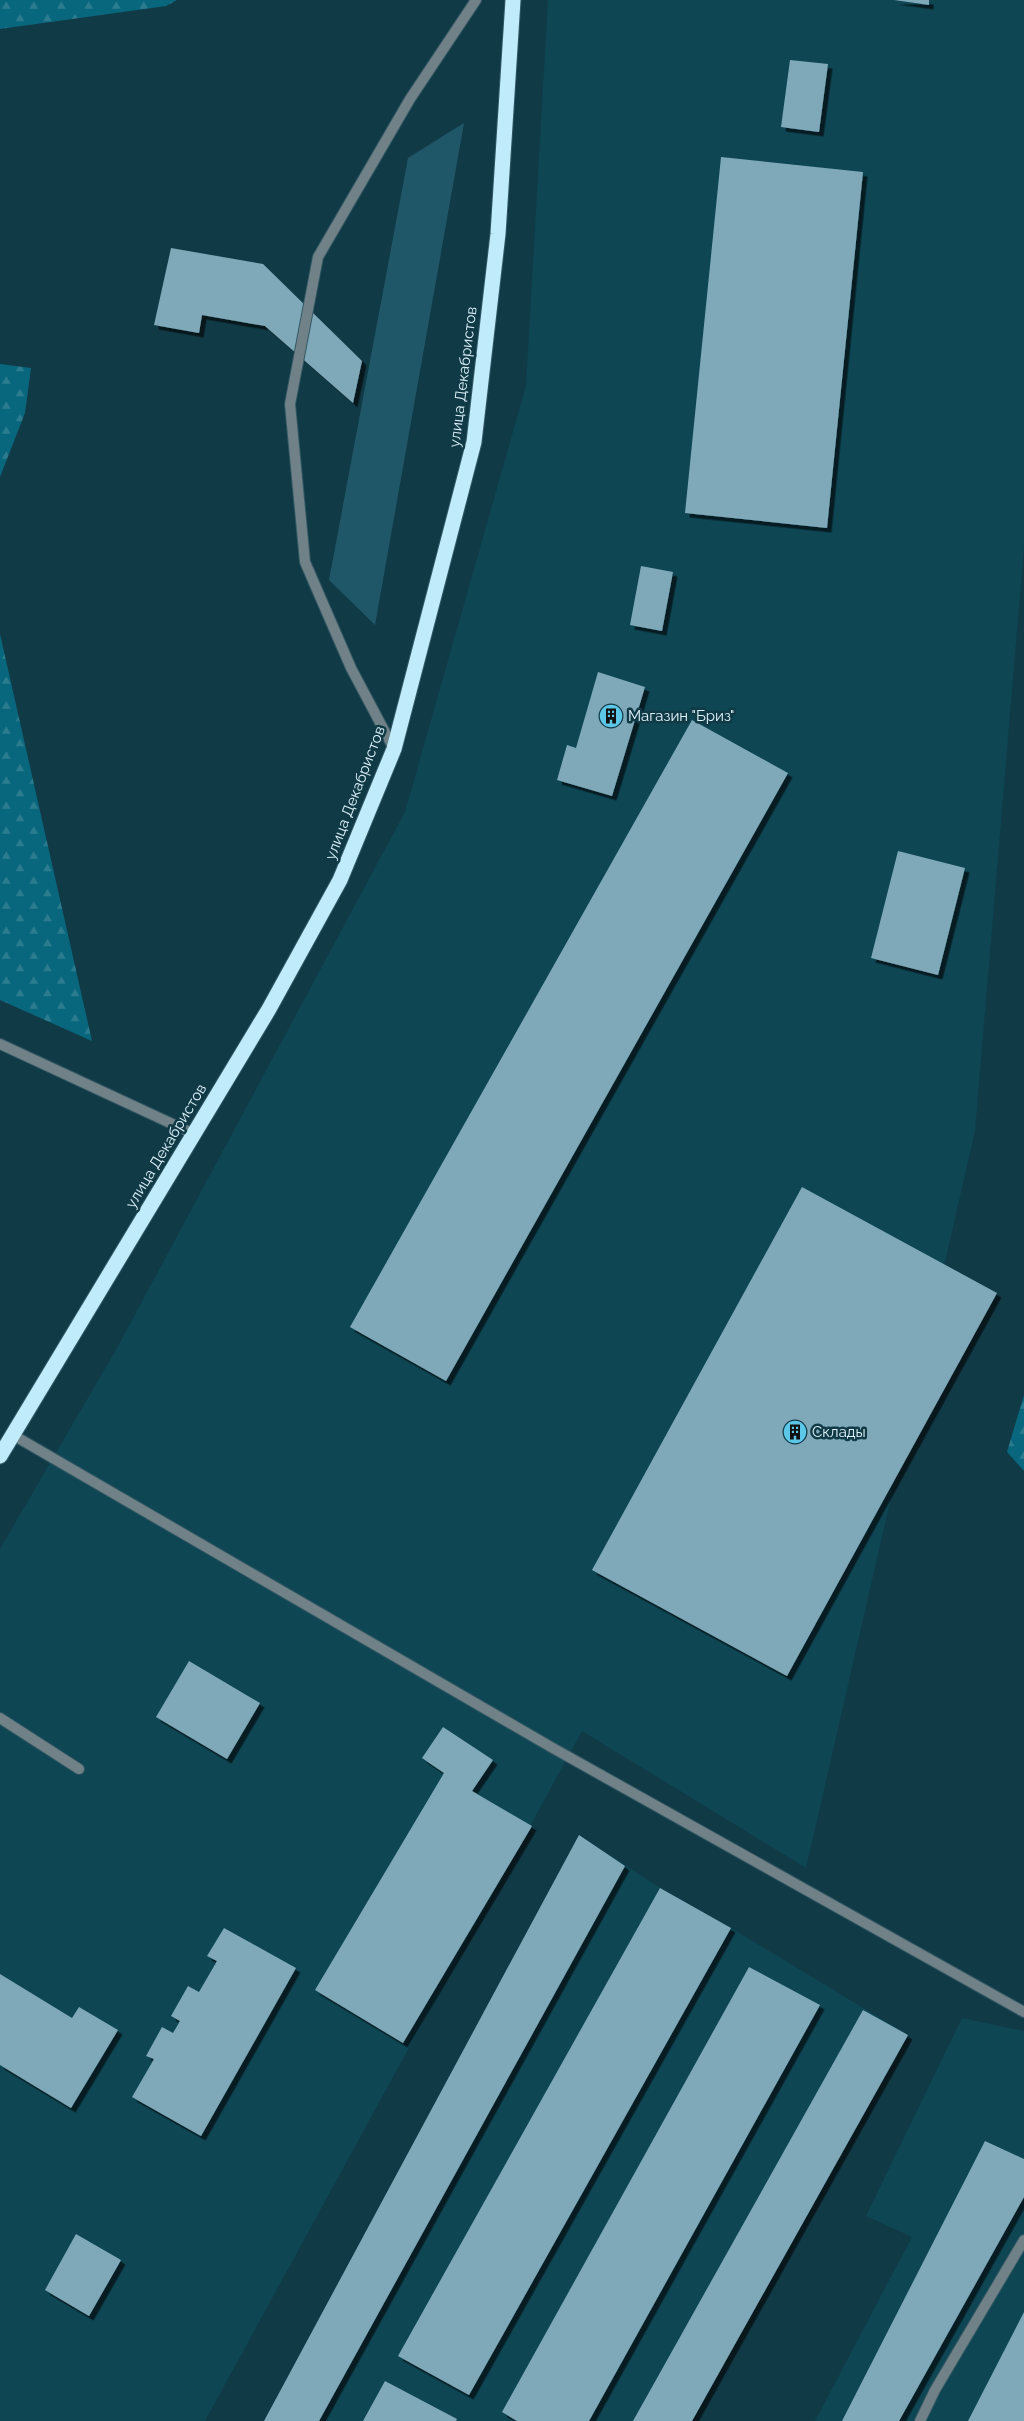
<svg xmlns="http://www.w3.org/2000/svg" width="1024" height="2421" viewBox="0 0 1024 2421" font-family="Raleway,sans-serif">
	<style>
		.built { fill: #0e4654 }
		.green { fill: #205768 }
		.forest { fill: url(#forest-firs) }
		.building { fill: #7fa9b8; filter: url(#shadow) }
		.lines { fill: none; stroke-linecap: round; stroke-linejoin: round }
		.lane-casing { stroke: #325864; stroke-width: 12 }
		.street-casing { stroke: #325864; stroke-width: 12 }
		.highway-casing { stroke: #325864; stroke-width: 17 }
		.lane { stroke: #708187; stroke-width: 10 }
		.street { stroke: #708187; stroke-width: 10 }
		.highway { stroke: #c0ebfb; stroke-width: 15 }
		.labels { text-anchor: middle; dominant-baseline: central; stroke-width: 5; stroke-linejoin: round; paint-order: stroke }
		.street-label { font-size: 15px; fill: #def3fb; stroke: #113a47 }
		.poi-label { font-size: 15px; fill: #def3fb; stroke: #113a47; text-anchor: start }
	</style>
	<defs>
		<pattern id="forest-firs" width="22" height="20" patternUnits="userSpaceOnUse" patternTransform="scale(1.25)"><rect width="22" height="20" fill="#08667d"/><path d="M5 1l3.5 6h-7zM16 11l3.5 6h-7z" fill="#2c7c90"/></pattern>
		<filter id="shadow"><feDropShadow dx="4.5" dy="4.5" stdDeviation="0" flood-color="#0009"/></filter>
	</defs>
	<rect width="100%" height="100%" fill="#113a47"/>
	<path class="built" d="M548 0H1024V547L975 1131 806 1868 582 1731 205 2421H0V1549L117 1348 405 812 526 386Z
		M579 1835 660 1888 731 1928 908 2035 692 2421H264Z
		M962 2018 1024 2031V2421H815L912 2237 866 2216Z"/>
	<path class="green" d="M464 123 375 625 329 580 408 158Z"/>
	<path class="forest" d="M0 0H177L166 6 0 29Z
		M0 364 31 368 25 413 0 477Z
		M0 634 92 1041 0 1000Z
		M1024 1395V1471L1007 1452Z"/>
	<path class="building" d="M894 0H929V5Z
		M790 60 828 64 819 132 781 127Z
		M721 157 863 172 827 528 685 513Z
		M171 248 263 264 362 361 353 403 265 326 202 315 199 333 154 325Z
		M641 566 673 572 662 631 630 625Z
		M598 672 645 687 612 796 557 780 567 745 576 748Z
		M692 720 788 773 446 1381 350 1327Z
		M898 851 965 868 938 975 871 958Z
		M802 1187 997 1293 787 1676 592 1570Z
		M189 1661 260 1703 227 1759 156 1717Z
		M443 1727 493 1760 472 1791 532 1826 403 2043 315 1990 444 1773 422 1758Z
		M579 1835 625 1866 319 2421H264Z
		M660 1888 731 1928 469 2395 398 2356Z
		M224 1928 296 1968 201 2136 132 2097 154 2059 146 2056 162 2027 173 2033 180 2021 171 2016 188 1986 199 1992 217 1961 207 1956Z
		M749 1967 820 2005 589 2421H517L502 2412Z
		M0 1974 72 2018 79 2007 118 2030 71 2108 0 2065Z
		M863 2010 908 2035 692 2421H633Z
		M985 2141 1024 2159V2197L899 2421H842Z
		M76 2234 121 2260 89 2316 45 2290Z
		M1024 2312V2421H968Z
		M385 2381 457 2419 456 2421H363Z"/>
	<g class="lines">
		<g class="lane-casing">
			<path id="lane" d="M394 749 351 668 305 562 290 404 318 257 410 99 476 0
				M0 1044 194 1134
				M0 1718 79 1769
				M920 2421 935 2390 1024 2240"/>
		</g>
		<g class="street-casing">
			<path id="street" d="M13 1435 551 1747 1024 2012"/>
		</g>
		<g class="highway-casing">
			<path id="highway" d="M0 1456 269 1009 340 880 394 749 474 442 498 234 513 0"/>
		</g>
		<use href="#lane" class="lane"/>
		<use href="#street" class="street"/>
		<use href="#highway" class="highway"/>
	</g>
	<defs>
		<g id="building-disc" transform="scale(1.25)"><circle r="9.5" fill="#5dc7e8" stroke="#113a47"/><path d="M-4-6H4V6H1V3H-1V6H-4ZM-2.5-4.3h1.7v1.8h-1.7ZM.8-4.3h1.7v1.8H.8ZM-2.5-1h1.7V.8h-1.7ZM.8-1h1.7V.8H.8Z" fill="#111"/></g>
	</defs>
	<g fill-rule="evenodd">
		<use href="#building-disc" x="611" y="716"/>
		<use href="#building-disc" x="795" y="1432"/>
	</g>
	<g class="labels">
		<g class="street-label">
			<text transform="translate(463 377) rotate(-83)">улица Декабристов</text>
			<text transform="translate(355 793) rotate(-69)">улица Декабристов</text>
			<text transform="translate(166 1146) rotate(-59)">улица Декабристов</text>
		</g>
		<g class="poi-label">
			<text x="628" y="716">Магазин "Бриз"</text>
			<text x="812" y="1432">Склады</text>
		</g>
	</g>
</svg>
